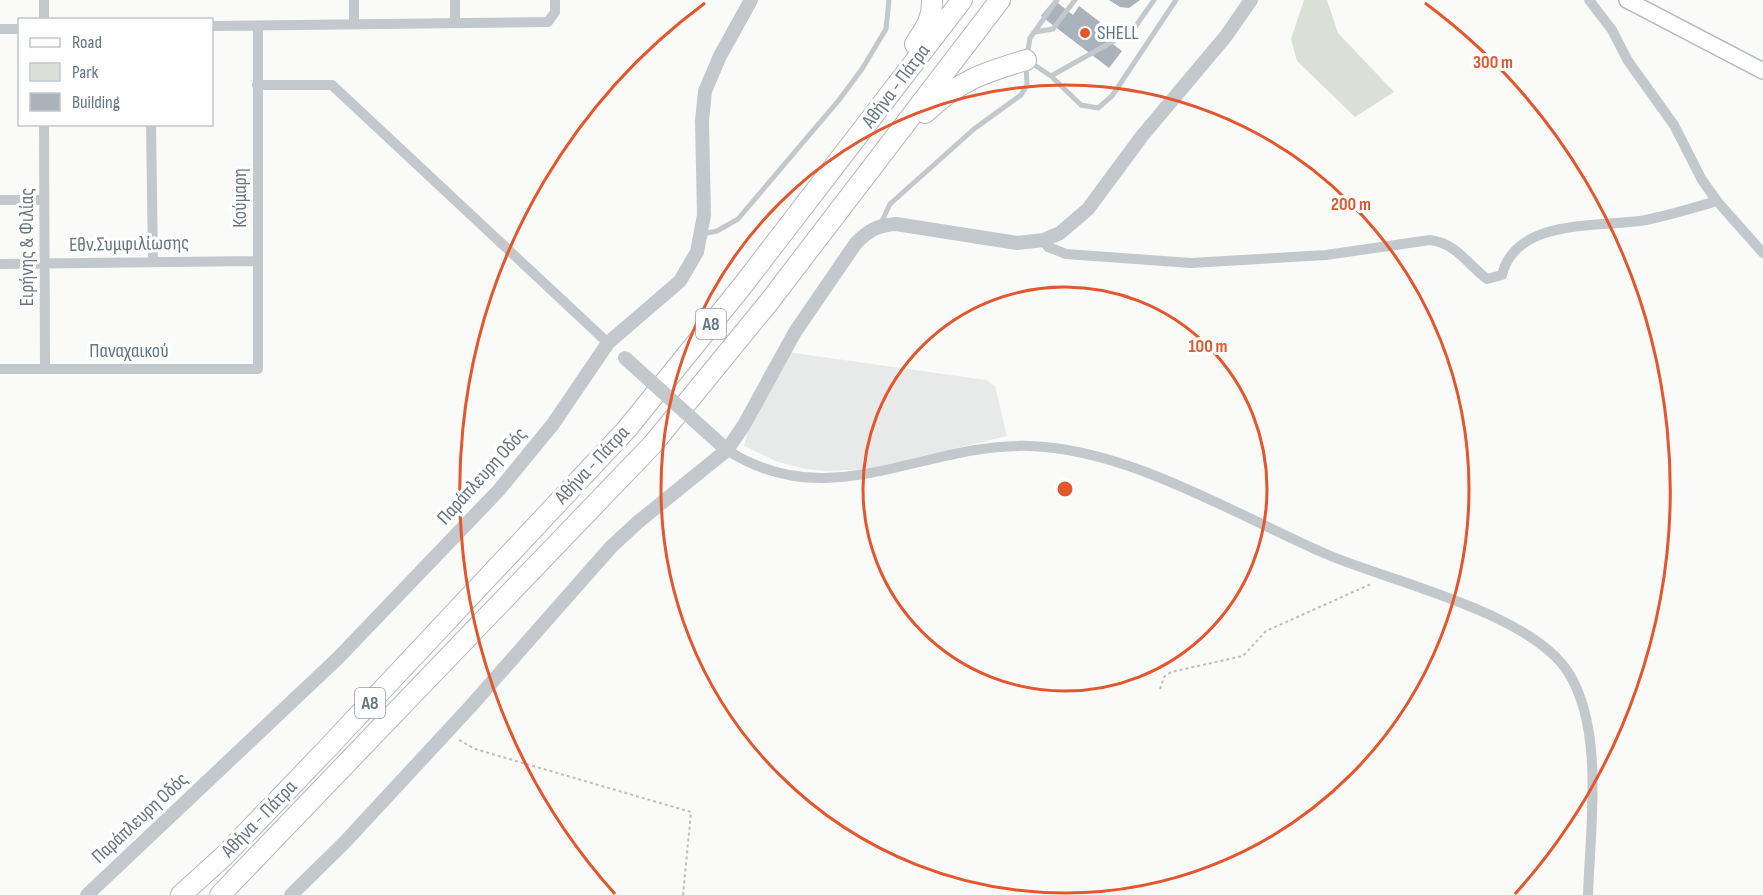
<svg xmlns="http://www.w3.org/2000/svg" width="1763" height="895" viewBox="0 0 1763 895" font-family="'Sofia Sans Condensed',sans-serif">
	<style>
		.built { fill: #e8e9e9 }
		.green { fill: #dadfd7 }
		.building { fill: #aab3b9 }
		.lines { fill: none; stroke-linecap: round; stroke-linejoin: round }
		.secondary-casing { stroke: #b3babf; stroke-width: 18 }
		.motorway-casing { stroke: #b4b9bd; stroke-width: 22 }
		.path { stroke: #bbbfc2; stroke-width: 2; stroke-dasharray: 3 3; stroke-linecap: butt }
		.service { stroke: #c3c8cc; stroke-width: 5 }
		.minor { stroke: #c3c8cc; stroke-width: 10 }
		.tertiary { stroke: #c3c8cc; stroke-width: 14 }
		.secondary { stroke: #fff; stroke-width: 15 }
		.motorway { stroke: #fff; stroke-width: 20 }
		.tertiary-bridge { stroke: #c3c8cc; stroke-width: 14 }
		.ring { fill: none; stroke: #e4572e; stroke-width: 3 }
		.poi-dot { fill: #e4572e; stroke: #fff; stroke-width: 2 }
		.labels { text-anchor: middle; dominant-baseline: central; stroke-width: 6; stroke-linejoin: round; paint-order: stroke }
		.shield { fill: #fff; stroke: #939fa8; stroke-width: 1.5 }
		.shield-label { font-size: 18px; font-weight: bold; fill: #657683 }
		.poi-label { font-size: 20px; fill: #657683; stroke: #fff; text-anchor: start }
		.street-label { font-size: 20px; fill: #657683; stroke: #fff }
		.centre { fill: #e4572e; stroke: #fff; stroke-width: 3 }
		.ring-label { font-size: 18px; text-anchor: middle; font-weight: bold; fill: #e4572e; stroke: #fff; stroke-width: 6; stroke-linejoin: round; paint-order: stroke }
	</style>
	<rect width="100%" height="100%" fill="#fafaf8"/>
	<path class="built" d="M787 352 986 380 995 386 1007 436 868 469 829 471 806 469 778 462 744 446 748 430Z"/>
	<path class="green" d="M1304 0H1327L1338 33 1394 92 1355 117 1297 61 1291 39Z"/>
	<path class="building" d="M1054 0 1073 15 1079 6 1100 22 1094 30 1122 51 1109 68 1041 16Z
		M1109 0H1140L1129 8 1120 7Z"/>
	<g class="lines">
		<g class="secondary-casing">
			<path id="secondary" d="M1627 0 1763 71"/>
		</g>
		<g class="motorway-casing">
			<path id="motorway" d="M915 44C925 29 933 18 932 0
				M925 113C959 81 982 73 1026 60
				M181 895 225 855 323 753 627 429 743 285 962 0
				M220 895 653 444 769 302 1000 0"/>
		</g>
		<path class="path" d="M1160 689 1164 677 1171 672 1243 656 1266 631 1371 584
			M459 740 475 749 691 812 683 895"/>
		<path class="service" d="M1035 32 1053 29 1075 0
			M1027 56 1030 38 1057 0
			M1030 62 1051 76 1133 30 1154 0
			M1051 76 1081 105 1098 108 1112 96 1176 0
			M881 223 890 204 974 129 1021 95 1027 85 1026 65
			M702 234 717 231 738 219 839 100 862 69 886 29 889 0"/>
		<path class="minor" d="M44 0V20
			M354 0V24
			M455 0V23
			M1589 0 1612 30 1628 61 1674 125 1702 180 1717 201 1763 253
			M212 26 548 22 555 12V0
			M0 29H20
			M257 85H332L608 343
			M44 124 45 369
			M151 124 153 262
			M0 200H44
			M1044 240 1048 247 1066 254 1191 263 1326 255 1430 240C1456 243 1467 264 1487 279L1502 275C1516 217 1600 228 1646 220 1670 215 1693 208 1717 201
			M0 264 258 261
			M0 369H258V26
			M727 450C830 517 924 442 1030 446 1129 449 1236 515 1326 554 1391 582 1529 612 1568 672 1605 730 1590 829 1588 895"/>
		<path class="tertiary" d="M708 433 727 450
			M87 895 338 658 499 490 553 424 608 343 680 281 697 252 704 215 702 121 705 91 720 56 751 0
			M291 895 345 842 470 707 611 547 638 522 727 450 744 425 795 332 856 243C869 230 878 225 896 224L1017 243 1044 240 1060 233 1088 209 1142 136 1226 36 1251 0"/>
		<use href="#secondary" class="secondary"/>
		<use href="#motorway" class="motorway"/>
		<path class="tertiary-bridge" d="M625 358 708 433"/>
	</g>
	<g class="ring">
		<circle cx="1065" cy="489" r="202"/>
		<circle cx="1065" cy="489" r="404"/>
		<path d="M615 894A605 605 0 0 1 705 3M1425 3A605 605 0 0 1 1515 894"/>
	</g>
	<circle class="poi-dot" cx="1085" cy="33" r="6"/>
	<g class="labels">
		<g class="shield">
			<rect x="696" y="309" width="30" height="30" rx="4.5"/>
			<rect x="355" y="688" width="30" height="30" rx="4.5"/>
		</g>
		<g class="shield-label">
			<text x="711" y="324">Α8</text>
			<text x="370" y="703">Α8</text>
		</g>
		<g class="poi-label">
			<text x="1097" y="33">SHELL</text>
		</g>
		<g class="street-label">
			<text transform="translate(896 86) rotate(-53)">Αθήνα - Πάτρα</text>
			<text transform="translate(240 198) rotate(-90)">Κούμαρη</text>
			<text transform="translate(129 244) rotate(-1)">Εθν.Συμφιλίωσης</text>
			<text transform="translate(27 247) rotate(-90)">Ειρήνης &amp; Φιλίας</text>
			<text x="129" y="351">Παναχαικού</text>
			<text transform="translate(592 465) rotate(-47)">Αθήνα - Πάτρα</text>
			<text transform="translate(482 476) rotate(-48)">Παράπλευρη Οδός</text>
			<text transform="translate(140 818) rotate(-43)">Παράπλευρη Οδός</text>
			<text transform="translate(259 819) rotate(-46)">Αθήνα - Πάτρα</text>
		</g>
	</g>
	<circle cx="1065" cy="489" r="9" class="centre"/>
	<g class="ring-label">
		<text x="1493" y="68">300 m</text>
		<text x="1351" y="210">200 m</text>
		<text x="1208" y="352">100 m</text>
	</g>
	<rect x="18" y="18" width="195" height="108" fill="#ffffff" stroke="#c1c8cd" stroke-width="1.5"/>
	<rect x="30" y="38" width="30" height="9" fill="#ffffff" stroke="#c1c8cd" stroke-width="1.5"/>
	<text x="72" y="48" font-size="18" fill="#657683">Road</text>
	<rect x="30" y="63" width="30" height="18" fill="#dadfd7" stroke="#c1c8cd" stroke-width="1.5"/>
	<text x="72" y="78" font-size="18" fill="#657683">Park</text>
	<rect x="30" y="93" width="30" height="18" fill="#aab3b9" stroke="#c1c8cd" stroke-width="1.5"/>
	<text x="72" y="108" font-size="18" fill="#657683">Building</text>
</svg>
